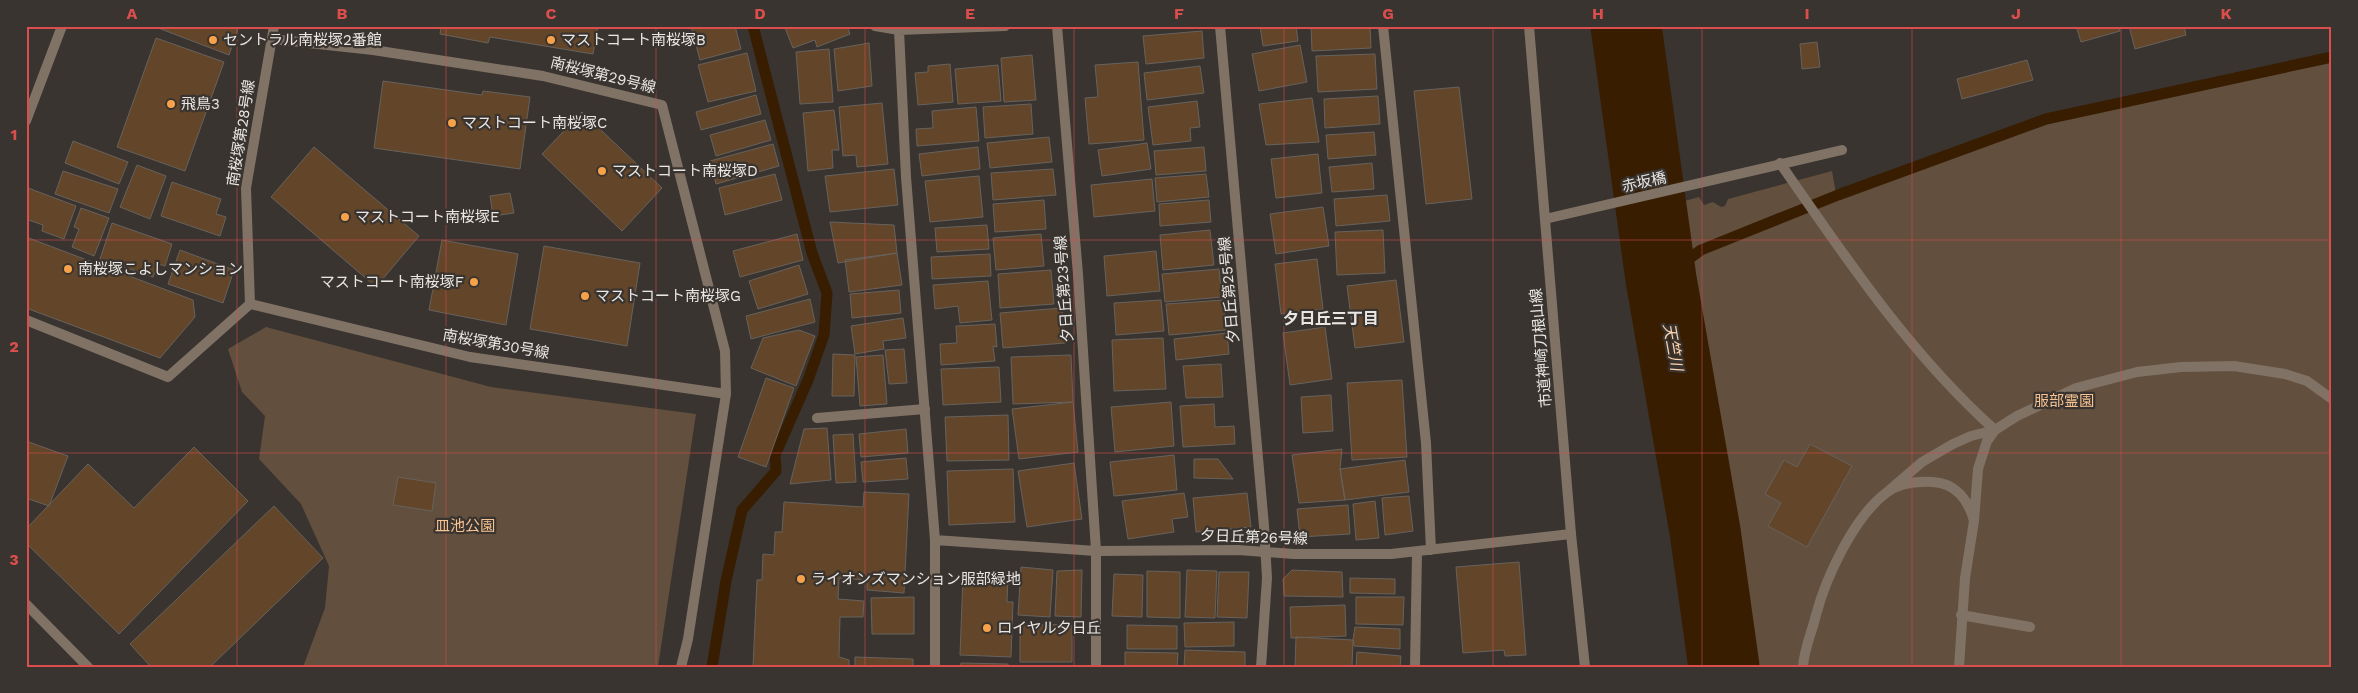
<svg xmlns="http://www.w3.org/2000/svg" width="2358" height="693" viewBox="0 0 2358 693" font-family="'Work Sans','Noto Sans JP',sans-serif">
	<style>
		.green { fill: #624f3e }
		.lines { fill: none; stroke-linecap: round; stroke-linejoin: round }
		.stream { stroke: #381d01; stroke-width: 11 }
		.river { stroke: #381d01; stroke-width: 71 }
		.building { fill: #63462a; stroke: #67625d }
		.service { stroke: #817266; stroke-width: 10 }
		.minor { stroke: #817266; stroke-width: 10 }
		.tertiary { stroke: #817266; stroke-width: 10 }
		.grid { fill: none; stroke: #da4e4d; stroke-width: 1; stroke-opacity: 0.55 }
		.poi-dot { fill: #f7a148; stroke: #39342f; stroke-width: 2 }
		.labels { text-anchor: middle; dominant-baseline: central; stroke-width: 4.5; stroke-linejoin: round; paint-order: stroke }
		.poi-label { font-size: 15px; fill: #eae6e3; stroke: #39342f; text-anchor: start }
		.street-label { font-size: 15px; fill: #eae6e3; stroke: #39342f }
		.park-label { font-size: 15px; fill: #f8c392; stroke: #39342f }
		.neighbourhood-label { font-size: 16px; font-weight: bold; fill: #eae6e3; stroke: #39342f }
		.water-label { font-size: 16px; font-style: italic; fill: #fdd2ab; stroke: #39342f }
		.neatline { fill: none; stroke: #da4e4d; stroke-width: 2 }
		.grid-label { font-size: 16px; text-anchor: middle; font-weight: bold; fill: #da4e4d }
	</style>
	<rect width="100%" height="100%" fill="#39342f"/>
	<path class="green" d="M2332 61V667H1750L1695 302 1677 203 1699 197 1704 205 1713 202 1721 207 1725 206 1728 199 1832 171 1837 199 2047 123Z
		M266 327 491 387 696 414 658 667H303L325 608 329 566 301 504 259 459 265 416 242 392 228 349Z"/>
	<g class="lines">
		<path class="stream" d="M1661 279 1701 250 1838 195 2046 119 2332 57
			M712 667 726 581 742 510 776 471 775 455 808 380 824 335 827 293 812 253 753 26"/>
		<path class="river" d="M1626 26 1661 279 1705 531 1724 667"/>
	</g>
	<path class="building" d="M153 26H239L229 55Z
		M441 26H598L593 54 490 37 488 43 440 34Z
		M691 26H735L741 49 700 60Z
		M791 26H847L850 34 817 47 815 40 793 48 785 28Z
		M1260 26H1296L1298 41 1263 46Z
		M1311 26H1370L1371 48 1312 51Z
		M2076 26H2118L2120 31 2081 42Z
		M2129 26H2184L2186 35 2135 49Z
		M1202 31 1204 58 1146 64 1143 36Z
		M156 38 224 62 185 171 117 147Z
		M1817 42 1820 67 1802 69 1800 44Z
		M869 43 872 86 838 91 834 49Z
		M1300 45 1307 82 1259 91 1252 54Z
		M829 49 833 102 800 104 796 52Z
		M747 53 756 91 708 102 698 65Z
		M1375 54 1377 89 1318 92 1316 56Z
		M1032 55 1036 100 1004 102 1001 58Z
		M2027 60 2033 80 1962 99 1957 79Z
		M1138 62 1144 140 1089 144 1085 98 1098 97 1095 65Z
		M950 64 953 102 918 105 915 73 928 72V66Z
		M998 65 1001 101 958 104 955 69Z
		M1200 66 1204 93 1147 100 1144 73Z
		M383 81 482 95 483 91 530 97 520 169 374 148Z
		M1459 87 1472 199 1426 204 1414 91Z
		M756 95 761 114 701 130 696 112Z
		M1378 96 1380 124 1325 128 1324 99Z
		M1312 98 1319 142 1266 145 1259 104Z
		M1197 101 1200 127 1190 128 1191 141 1153 145 1148 107Z
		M882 103 888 164 857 167 856 155 843 156 839 107Z
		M1031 104 1033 134 985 138 983 107Z
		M976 107 979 141 917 146 916 129 933 128 932 111Z
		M834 110 839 150H832L833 168 808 171 803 113Z
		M582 112 662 188 622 231 542 154Z
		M765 120 771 140 716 156 710 135Z
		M1374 132 1376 155 1328 159 1326 135Z
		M1049 137 1052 162 990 168 987 143Z
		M73 141 128 162 119 184 65 163Z
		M1147 143 1151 169 1102 176 1098 150Z
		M773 144 779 166 716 184 710 161Z
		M314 147 419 236 376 287 271 197Z
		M978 147 980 169 922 176 919 154Z
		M1204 147 1206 171 1156 175 1154 151Z
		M1318 154 1322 193 1276 198 1271 159Z
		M1372 163 1374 189 1332 192 1329 167Z
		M137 165 166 176 150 219 120 207Z
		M894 169 898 205 830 212 825 176Z
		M1053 169 1056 195 993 200 991 173Z
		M63 171 118 189 109 213 55 194Z
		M775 174 782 200 725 215 719 188Z
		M1206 174 1209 197 1157 202 1155 178Z
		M979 176 983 217 930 222 925 181Z
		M1152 179 1155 211 1094 217 1091 185Z
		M172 182 221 199 216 214 226 217 220 236 161 216Z
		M28 188 76 206 64 239 42 231 43 225 26 219V194Z
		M510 193 514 213 493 216 490 196Z
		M1387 195 1390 221 1336 226 1334 199Z
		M1044 200 1046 229 995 232 993 204Z
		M1209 200 1211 222 1160 226 1159 204Z
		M1323 207 1329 246 1276 254 1270 214Z
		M81 208 109 218 94 256 72 247 79 229 74 227Z
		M830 222 894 225 897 253 838 263Z
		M112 223 172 244 165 266 158 264 153 277 100 259Z
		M987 225 989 249 937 252 935 228Z
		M1210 230 1214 265 1163 270 1160 235Z
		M1383 230 1385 273 1337 275 1335 232Z
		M797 234 803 260 740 277 733 251Z
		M1041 234 1044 266 996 270 993 238Z
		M26 237 193 300 195 317 160 358 26 308Z
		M442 240 518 254 506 325 429 310Z
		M544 246 640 263 627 346 530 329Z
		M180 250 234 270 223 303 168 284Z
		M1156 251 1160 291 1107 296 1104 256Z
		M897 253 902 285 849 292 845 260Z
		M990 254 991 276 932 279 931 257Z
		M1317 259 1323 309 1281 314 1275 264Z
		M799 265 808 294 758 309 749 281Z
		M1219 269 1222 297 1165 302 1162 274Z
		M1051 270 1054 304 1000 308 998 274Z
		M1396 280 1404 342 1355 348 1347 286Z
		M988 281 992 320 960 323 958 306 935 309 933 285Z
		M899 290 901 313 852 318 850 294Z
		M810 299 815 322 751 339 746 316Z
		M1161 300 1164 331 1116 335 1114 303Z
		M1223 300 1226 330 1169 335 1166 304Z
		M1062 308 1065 343 1003 348 1000 313Z
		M903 318 906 338 883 341 884 349 855 354 851 326Z
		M995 324 997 347 993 346 995 361 941 365 940 344 957 343 956 326Z
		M1325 327 1332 379 1290 385 1283 333Z
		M799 330 815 336 796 386 751 368 763 338Z
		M1227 333 1229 354 1176 360 1174 339Z
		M1163 338 1166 389 1114 391 1112 340Z
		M904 349 907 383 889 384 885 350Z
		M833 354 855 355 854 396H832Z
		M883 355 887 404 860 406 856 357Z
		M1071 355 1073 402 1013 404 1011 357Z
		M1221 364 1223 397 1186 398 1183 366Z
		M999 367 1001 402 943 405 941 369Z
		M766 378 794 388 766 467 738 457Z
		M1402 380 1407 457 1352 460 1347 383Z
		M1331 395 1333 431 1303 433 1301 397Z
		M1073 402 1078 452 1019 459 1012 409Z
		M1171 402 1174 446 1115 452 1111 407Z
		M1214 404 1215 427 1234 426 1235 444 1183 447 1180 406Z
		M1008 415 1009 460 947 461 945 417Z
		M827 428 831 480 790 484 804 429Z
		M906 429 908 453 861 457 859 434Z
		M853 434 856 482 836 483 833 435Z
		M26 441 68 456 49 506 26 498Z
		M1810 444 1852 466 1807 547 1768 526 1781 503 1765 494 1784 460 1797 467Z
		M194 447 248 501 119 634 26 543V529L88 464 134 508Z
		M1342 449 1340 469 1345 500 1299 503 1292 455Z
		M1174 455 1177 490 1114 496 1110 462Z
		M906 458 908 479 863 482 861 462Z
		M1194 459H1218L1233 479 1194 478Z
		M1405 460 1409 492 1345 500 1340 469Z
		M1074 463 1082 519 1027 527 1018 471Z
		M1013 469 1015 522 949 525 947 471Z
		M398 477 436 483 432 511 393 505Z
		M864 492 909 494 904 593 867 590V580L839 578 838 599 864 601 863 617H840L839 657 849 660V667H753L757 580H762L763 554 774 555 775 532H782L784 502 863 507Z
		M1184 493 1188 517 1172 519 1174 532 1128 539 1122 501Z
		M1247 493 1251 527 1196 532 1193 498Z
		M1409 496 1413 531 1385 535 1382 498Z
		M1375 501 1379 538 1356 540 1353 504Z
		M1348 505 1350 534 1300 537 1297 509Z
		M274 506 323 558 210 667H151L130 644Z
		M1519 562 1526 655 1505 656 1504 650 1463 653 1456 567Z
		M1021 567 1053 570 1050 617 1018 615Z
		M1082 570 1081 617 1055 616 1057 571Z
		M1187 570 1217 571 1215 618 1185 617Z
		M1292 570 1342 572 1343 597 1284 596 1283 579Z
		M1147 571 1180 572V618L1147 617Z
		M1219 572H1249L1247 618 1217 617Z
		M1114 574 1143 575 1142 617 1112 616Z
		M963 576 1008 578 1007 602H1013L1011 657 960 655Z
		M1350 578 1395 579V594L1350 593Z
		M914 597V634H872L871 598Z
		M1356 597H1404L1403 625 1356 624Z
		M1345 605 1346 636 1291 638 1290 607Z
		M1234 622V646L1185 647 1184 623Z
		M1020 624 1072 625V662H1020Z
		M1127 625 1177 626V649H1127Z
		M1355 627 1400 629V649L1354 646 1353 640Z
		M1296 637 1353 640 1352 667H1295Z
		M1185 650 1245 652V667H1184Z
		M1125 652 1178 653 1177 667H1125Z
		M1357 652 1401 656 1400 667H1356Z
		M855 657 913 659V667H855Z
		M961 663 1008 664V667H960Z"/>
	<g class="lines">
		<path class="service" d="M1780 163C1845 257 1910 354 1995 430
			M817 418 925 409
			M1886 493 1922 462 1953 444 1971 436 1995 430 2017 416 2076 388 2137 372 2181 367 2234 366 2285 374 2307 381 2332 399
			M1961 615 2030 627
			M1803 667C1804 649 1812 632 1816 615 1826 577 1854 517 1886 493 1899 483 1917 481 1933 482 1956 483 1969 501 1974 521
			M1959 667 1965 578 1974 521 1978 469 1987 441 1995 430"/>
		<path class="minor" d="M875 26 899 30 1005 26
			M1057 26 1078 274 1096 551V667
			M1220 26 1264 526 1267 578 1261 667
			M1383 26 1426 443 1431 550
			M899 30 906 177 935 540V667
			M272 39 373 50 543 76 662 105 725 351 726 394
			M26 121 62 26
			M1545 219 1842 150
			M250 304 246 188 274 26
			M26 320 168 377 250 304 470 357 726 394 688 639 681 667
			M935 540 1096 551 1238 550 1294 554H1391L1571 534
			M26 604 88 667
			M1415 667 1417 552"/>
		<path class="tertiary" d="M1529 26 1571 534 1585 667"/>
	</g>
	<path class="grid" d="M237 26V667M446 26V667M656 26V667M865 26V667M1074 26V667M1284 26V667M1493 26V667M1702 26V667M1912 26V667M2121 26V667M26 240H2332M26 453H2332"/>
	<g class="poi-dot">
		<circle cx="213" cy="40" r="5"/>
		<circle cx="551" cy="40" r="5"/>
		<circle cx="171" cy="104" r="5"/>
		<circle cx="452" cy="123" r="5"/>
		<circle cx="602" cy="171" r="5"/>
		<circle cx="345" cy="217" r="5"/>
		<circle cx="68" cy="269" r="5"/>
		<circle cx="474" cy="282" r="5"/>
		<circle cx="585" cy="296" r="5"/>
		<circle cx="801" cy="579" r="5"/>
		<circle cx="987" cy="628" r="5"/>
	</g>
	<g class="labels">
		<g class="poi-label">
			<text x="223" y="40">セントラル南桜塚2番館</text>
			<text x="561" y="40">マストコート南桜塚B</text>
			<text x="181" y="104">飛鳥3</text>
			<text x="462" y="123">マストコート南桜塚C</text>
			<text x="612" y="171">マストコート南桜塚D</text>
			<text x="355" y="217">マストコート南桜塚E</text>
			<text x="78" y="269">南桜塚こよしマンション</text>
			<text x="464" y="282" text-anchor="end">マストコート南桜塚F</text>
			<text x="595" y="296">マストコート南桜塚G</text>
			<text x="811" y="579">ライオンズマンション服部緑地</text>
			<text x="997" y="628">ロイヤル夕日丘</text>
		</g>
		<g class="street-label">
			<text transform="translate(603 75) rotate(14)">南桜塚第29号線</text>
			<text transform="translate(241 133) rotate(-81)">南桜塚第28号線</text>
			<text transform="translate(1644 182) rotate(-13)">赤坂橋</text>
			<text transform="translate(1064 289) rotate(-94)">夕日丘第23号線</text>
			<text transform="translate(1229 290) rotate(-95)">夕日丘第25号線</text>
			<text transform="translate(496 344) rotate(10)">南桜塚第30号線</text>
			<text transform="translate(1541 348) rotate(-95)">市道神崎刀根山線</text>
			<text transform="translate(1254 537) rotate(2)">夕日丘第26号線</text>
		</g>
		<g class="park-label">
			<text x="2064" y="401">服部霊園</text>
			<text x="465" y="526">皿池公園</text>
		</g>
		<g class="neighbourhood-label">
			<text x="1331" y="318">夕日丘三丁目</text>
		</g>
		<g class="water-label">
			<text transform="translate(1673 347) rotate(80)">天竺川</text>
		</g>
	</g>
	<rect width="2358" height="693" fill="none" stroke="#39342f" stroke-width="55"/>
	<rect x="28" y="28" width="2302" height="638" class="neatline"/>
	<g class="grid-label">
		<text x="132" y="19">A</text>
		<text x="342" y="19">B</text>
		<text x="551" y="19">C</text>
		<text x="760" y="19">D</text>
		<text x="970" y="19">E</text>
		<text x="1179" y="19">F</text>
		<text x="1388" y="19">G</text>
		<text x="1598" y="19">H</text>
		<text x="1807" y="19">I</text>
		<text x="2016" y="19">J</text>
		<text x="2226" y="19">K</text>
		<text x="14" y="140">1</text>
		<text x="14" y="352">2</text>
		<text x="14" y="565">3</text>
	</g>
</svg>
